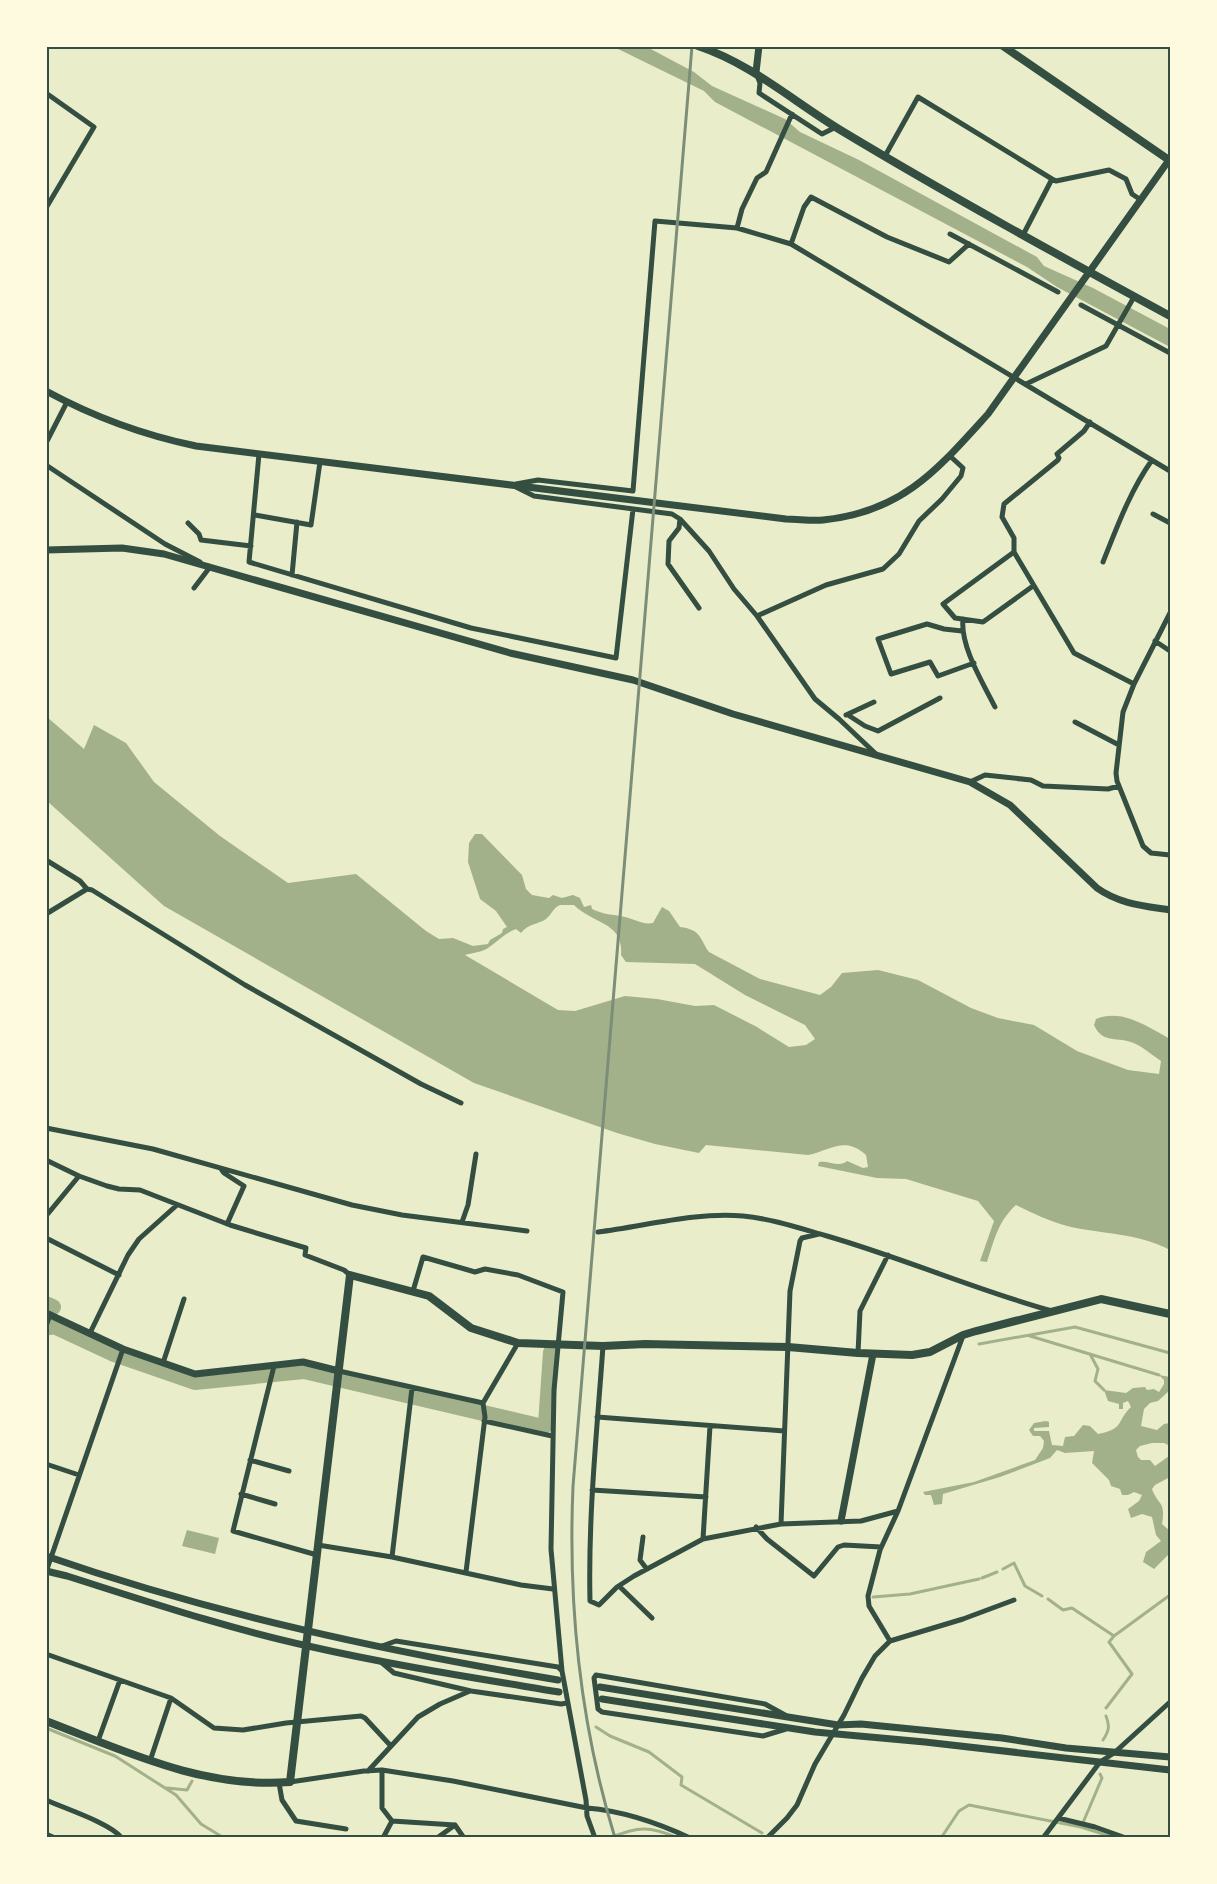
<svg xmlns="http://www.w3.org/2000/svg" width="1217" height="1884" viewBox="0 0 1217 1884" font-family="Mulish,sans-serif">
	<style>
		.water { fill: #a3b18a; fill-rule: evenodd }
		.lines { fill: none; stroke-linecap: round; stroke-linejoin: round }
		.stream { stroke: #a3b18a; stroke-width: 3 }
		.river { stroke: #a3b18a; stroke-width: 16 }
		.minor { stroke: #344e41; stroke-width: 5 }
		.tertiary { stroke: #344e41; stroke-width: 7 }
		.secondary { stroke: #344e41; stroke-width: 8 }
		.primary { stroke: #344e41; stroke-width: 8 }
		.rail { stroke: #7c8e77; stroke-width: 3 }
		.neatline { fill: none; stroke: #344e41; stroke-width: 2 }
	</style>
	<rect width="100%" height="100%" fill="#e9edc9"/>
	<path class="water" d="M614 47H647L694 72 712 86 785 119 800 132 859 160 1037 257 1044 266 1093 288 1170 329V347L1057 287 1027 267 715 102 704 91Z
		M47 717 84 749 94 725 126 743 154 782 220 836 288 883 356 874 426 931 439 939 453 938 473 946 488 944 490 940 502 933 503 929 507 927 496 911 480 899 468 862 469 843 475 834H482L522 875 526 889 532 895 549 898 553 895 562 898 573 895 580 898 584 907 591 905 592 909C605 915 611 914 625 917 634 919 643 925 653 923L662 907 669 911 680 927C702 930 699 938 709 952L760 979 820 995 831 987 842 973 878 970 918 980 971 1008 998 1018 1034 1025 1077 1051 1128 1070 1159 1074 1161 1061C1152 1055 1141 1045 1131 1042 1115 1037 1102 1043 1094 1025L1096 1019C1122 1008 1148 1027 1170 1039V1250C1139 1233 1101 1234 1067 1226 1049 1221 1032 1213 1016 1205 998 1221 994 1241 987 1262L980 1261 994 1221 978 1201 906 1179 877 1178 818 1166 819 1162C829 1160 839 1168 847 1161L863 1168 868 1167 866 1155C845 1135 829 1151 808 1155L706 1145 699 1153 655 1144 617 1133 474 1083 164 906 47 801ZM560 905H574C593 924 624 922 621 955L626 962 695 964 745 995 805 1025 815 1039 806 1045 789 1047 757 1027 714 1005 695 1006 657 999 625 996 575 1011 558 1010 465 955C471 953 483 952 488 948 497 942 505 933 516 929L521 933C529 923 537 925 546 919 552 914 553 908 560 905Z
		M1159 1375 1170 1377V1390L1158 1401 1150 1403 1144 1409 1141 1426 1157 1430 1164 1424 1170 1423V1477L1155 1485 1152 1489C1158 1506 1166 1500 1162 1524L1170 1531V1553L1154 1569 1143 1562 1146 1552 1161 1541 1156 1535 1152 1517 1142 1514 1131 1518 1128 1509 1139 1501 1142 1495 1134 1492 1128 1495H1122L1120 1489 1111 1486 1109 1480 1092 1463 1094 1451 1065 1453 1057 1450 1050 1458 1000 1477 943 1494 942 1504 934 1505 931 1495H925L923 1492 974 1482 1035 1460 1043 1448 1044 1441 1040 1436H1033L1029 1430 1034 1423 1046 1421 1049 1422V1427L1034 1428V1431H1049L1052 1445 1063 1446 1065 1437 1074 1436 1083 1425 1090 1426 1098 1434C1125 1429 1116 1421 1131 1407L1128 1401 1123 1403V1409H1119V1404L1108 1401 1104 1390 1126 1393 1133 1388 1145 1387 1147 1390 1154 1389 1159 1392 1164 1384V1380ZM1152 1443H1164L1170 1446 1169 1456 1155 1466 1150 1460H1141L1138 1457 1136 1450 1140 1446Z
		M187 1530 219 1538 215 1554 182 1546Z"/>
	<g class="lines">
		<path class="stream" d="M1030 1336 1159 1375
			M979 1344 1075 1327 1170 1353
			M1090 1354 1098 1369 1095 1381 1104 1390
			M1003 1569 1014 1563 1025 1586 1042 1596
			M982 1578 997 1572
			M873 1597 910 1594 979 1579
			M1048 1599 1063 1610 1072 1608 1114 1636 1170 1595
			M1106 1708 1132 1674 1109 1642 1114 1636
			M596 1727 610 1736 649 1752 682 1777 681 1785 762 1833
			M46 1728 115 1756 176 1795 201 1824 224 1838
			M1103 1740C1109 1731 1110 1726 1106 1716
			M167 1788 187 1790 192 1781
			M1082 1825 1102 1778 1100 1774
			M610 1838C638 1826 650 1826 678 1838
			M896 1838H920
			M941 1838 959 1811 969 1805 1081 1827 1116 1838"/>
		<path class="river" d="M46 1304 53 1307
			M50 1327 54 1326 114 1354 195 1382 304 1371 543 1427 546 1424 551 1352"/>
		<path class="minor" d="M757 75 760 83 759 93 822 134 836 127
			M46 93 94 127 46 208
			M885 156 918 97 1052 179 1056 181 1109 170 1126 179 1132 194 1141 200
			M737 228 742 209 757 178 766 172 792 114
			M950 234 1058 292
			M1023 235 1052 179
			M791 244 804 207 811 197 887 237 949 262 969 244
			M1081 305 1170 353
			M1026 384 1106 346 1134 297
			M1090 422 1084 431 1057 454 1059 458 1058 460 1004 504 1002 517 1014 538V552L1074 653 1134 684
			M46 443 67 402
			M259 454 249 562 471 628 616 658 633 509
			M46 465 165 544 200 562
			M516 484 538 480 633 491 655 221 737 228 791 244 1170 471
			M516 487 534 496 672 514 680 519 709 551 734 589 757 616 815 699 839 719 876 754
			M1153 514 1170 523
			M255 515 311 525 320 462
			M680 519 679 528 669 541 668 564 699 608
			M188 523 199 534 201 540 251 546
			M1014 552 943 604 955 618 983 622 1033 586
			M1103 562C1117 527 1130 491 1152 460
			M292 575 297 522
			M194 588 210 567 208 566
			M1170 613 1134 684 1123 712 1116 773 1117 781 1143 846 1151 853 1170 855
			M757 616 826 585 883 569 899 554 919 521 942 499 961 476 963 468 950 456
			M963 619C960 646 983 683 995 707
			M962 631 944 629 927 624 878 639 891 674 930 662 938 676 974 663
			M1155 641 1170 651
			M846 715 874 702
			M848 715 865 726 878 731 940 698
			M1075 722 1119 745
			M970 782 985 775 1031 780 1043 786 1108 789 1119 786
			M46 860 80 881 87 889 92 890 245 985 421 1084 461 1103
			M46 914 87 889
			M46 1128 153 1149 352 1205 402 1215 527 1231
			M46 1160 79 1176 107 1186 119 1189 140 1190 230 1225 306 1248 305 1255 344 1270 350 1275
			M221 1169 224 1173 244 1186 227 1224
			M46 1216 79 1176
			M462 1222 468 1205 476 1154
			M598 1232C646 1226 694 1212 743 1216 773 1219 799 1228 827 1236 903 1258 976 1290 1052 1311
			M46 1238 119 1275
			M413 1291 423 1257 475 1272 485 1269 518 1275 563 1292 554 1390 551 1549 562 1671 586 1800 587 1816 595 1838
			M46 1326 50 1315
			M90 1333 128 1255 139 1239 177 1205
			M603 1346C597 1431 588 1515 590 1601L599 1605 617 1587 634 1576 703 1539 781 1524 861 1521 898 1511
			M858 1353 860 1311 888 1255
			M163 1363 184 1299
			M274 1366 233 1531 317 1555
			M339 1371 483 1403 518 1343
			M597 1417 784 1431
			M484 1421 552 1436
			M250 1460 289 1471
			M46 1464 79 1475
			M592 1490 706 1497
			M241 1494 275 1504
			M781 1524 790 1291 800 1241 802 1238 819 1234
			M756 1527 767 1539 814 1576 838 1547 844 1545 881 1547
			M643 1537 640 1560 646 1568
			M703 1539 710 1426
			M318 1545 392 1557 521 1585 553 1589
			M392 1557 412 1388
			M46 1572 123 1349
			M466 1572 485 1417 483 1403
			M619 1586 652 1618
			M890 1641 963 1619 1014 1600
			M382 1646 396 1641 558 1667 562 1671
			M46 1654 171 1698 214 1728 243 1730 286 1723 361 1716 365 1718 390 1745
			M381 1662 394 1673 471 1691 561 1704 567 1703
			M785 1715 765 1704 596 1675 594 1678 598 1709 602 1712 763 1736 786 1729
			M98 1741 120 1680
			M150 1761 171 1698
			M382 1770V1808L392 1821 455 1825 464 1838
			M368 1771 418 1717 440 1704 470 1691
			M290 1782 364 1771 382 1770 453 1781 587 1808C623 1811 656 1822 690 1838
			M279 1783 282 1800 296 1821 346 1829
			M46 1800C66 1809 110 1823 122 1838
			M1058 1818 1095 1827 1126 1838
			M46 1834 55 1838
			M383 1838 392 1821
			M437 1838 455 1825
			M767 1838 787 1818 797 1805 815 1764 844 1715 862 1678 875 1656 890 1641 869 1606 868 1596 880 1550 898 1511 963 1336
			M1043 1838 1100 1762 1114 1753 1170 1702"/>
		<path class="tertiary" d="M756 72 759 46
			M46 391C94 417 143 435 196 446L786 519C798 519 811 521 823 520 903 512 938 469 988 414L1169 160
			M46 550 122 548 164 554 510 653 633 680 733 714 970 782 1010 805 1097 888C1119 904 1145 906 1170 910
			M46 1313 123 1349 195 1374 303 1362 339 1371
			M841 1521 873 1354
			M46 1556C213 1614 384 1651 558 1680
			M46 1571 67 1576C146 1601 226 1628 308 1646 391 1665 475 1678 559 1692
			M600 1687 838 1725 861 1724 1002 1738 1066 1748 1170 1757
			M602 1699 815 1732 925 1742 1170 1770"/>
		<path class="secondary" d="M1003 46 1169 160 1170 159
			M46 1721C125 1751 203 1789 290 1782L350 1275 429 1296 471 1328 518 1343 603 1346 645 1344 788 1347 858 1353 912 1355 930 1352 963 1335 976 1331 1101 1299 1170 1314"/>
		<path class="primary" d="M698 46C752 64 794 102 842 131 950 196 1060 256 1170 316"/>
		<path class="rail" d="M615 1838C580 1724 568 1604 573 1486L692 46"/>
	</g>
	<rect width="1217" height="1884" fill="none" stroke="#fefae0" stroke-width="96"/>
	<rect x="48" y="48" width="1121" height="1788" class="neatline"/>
</svg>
